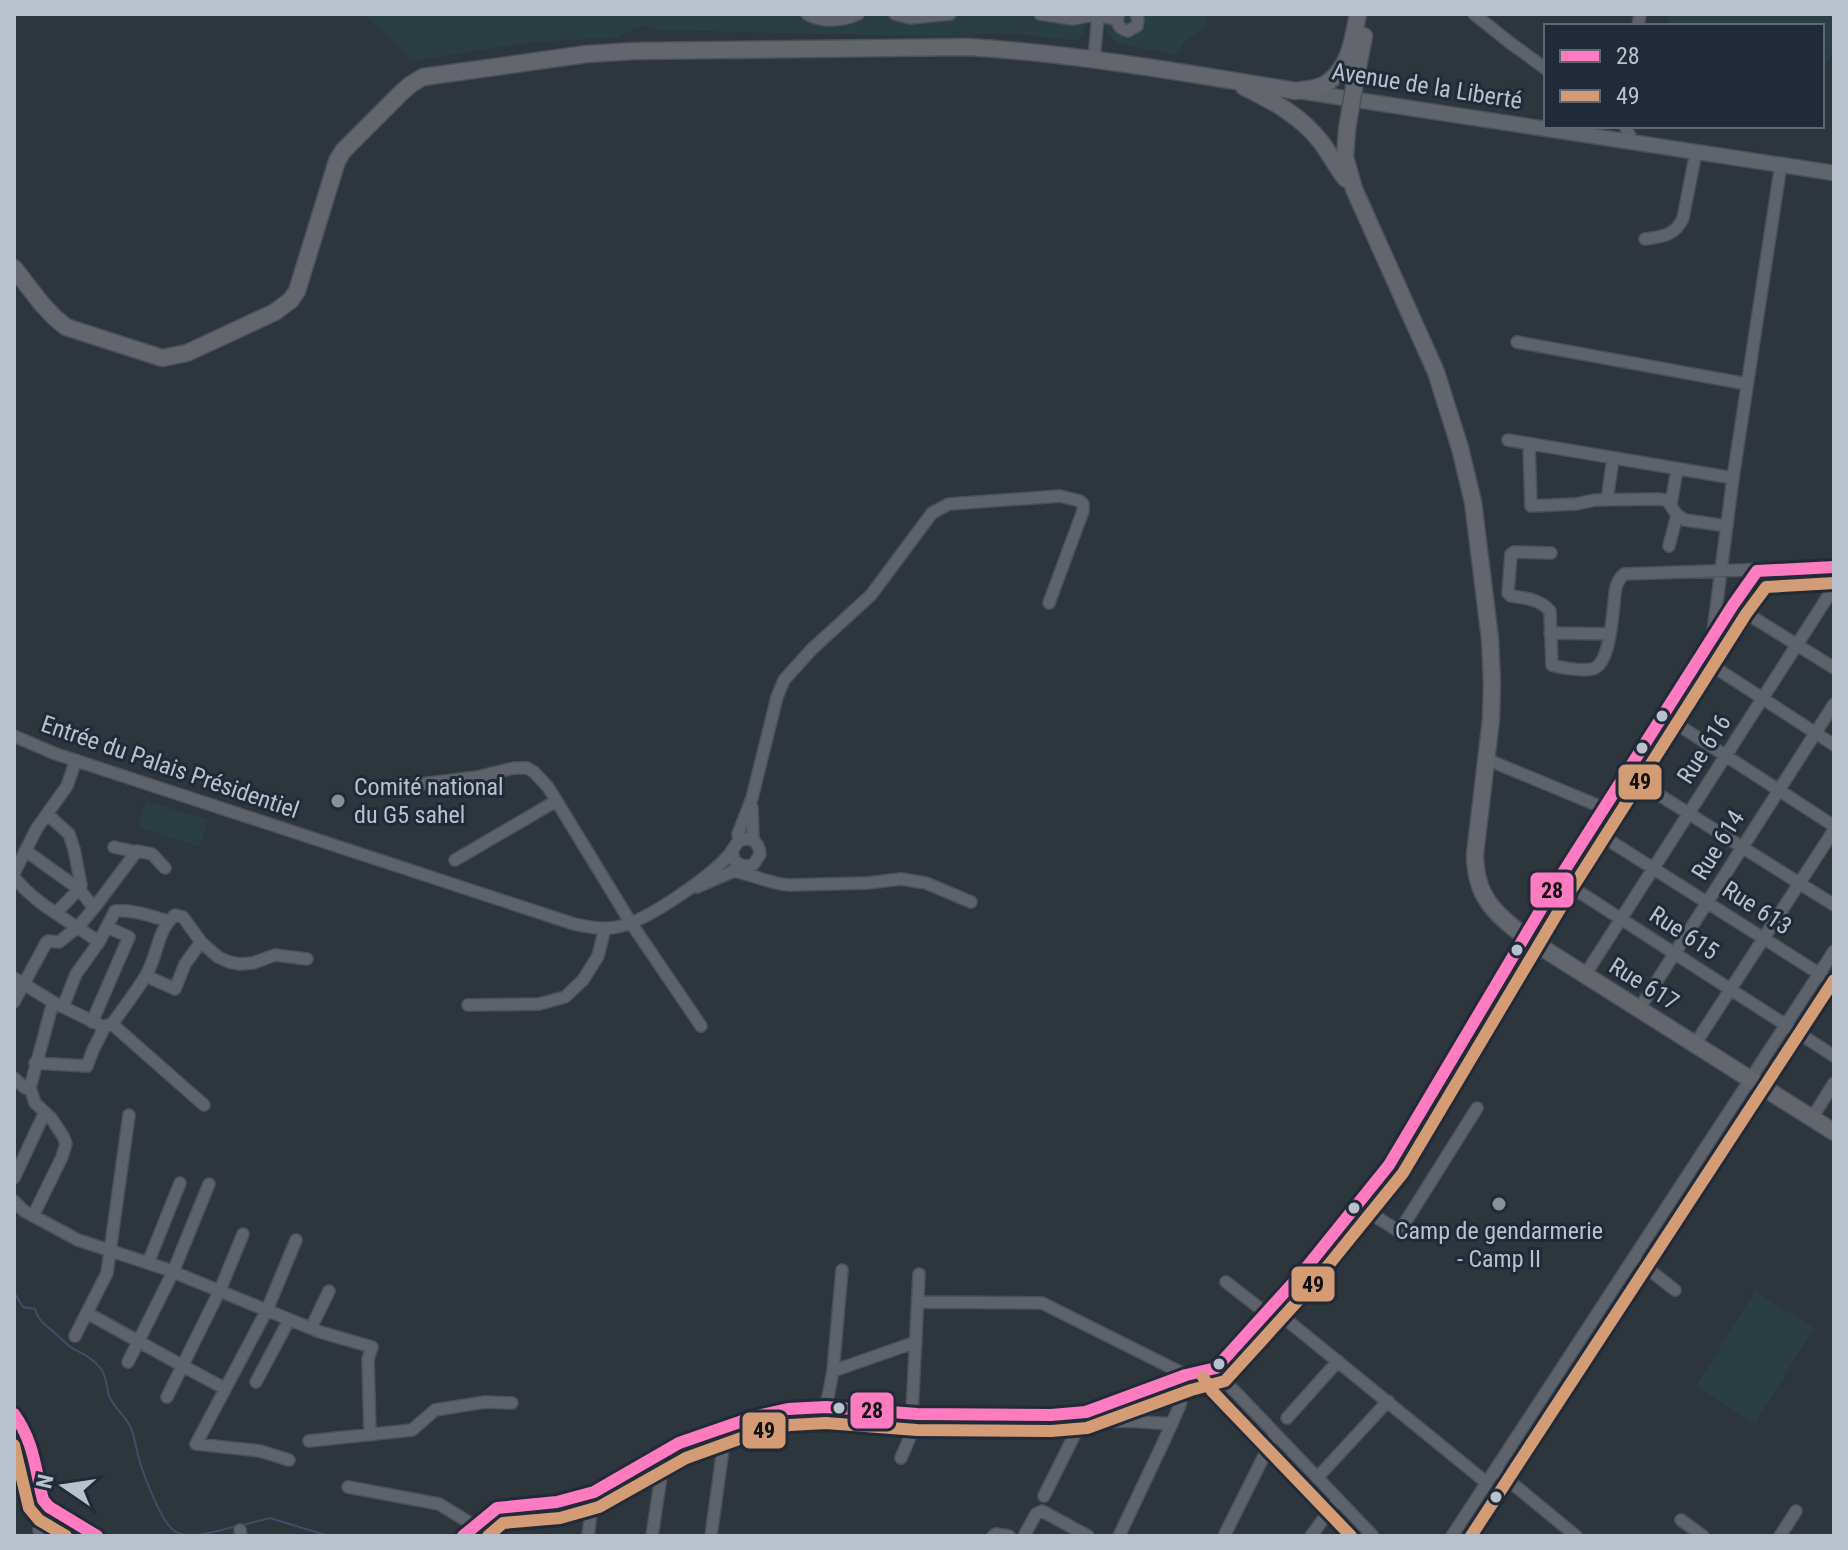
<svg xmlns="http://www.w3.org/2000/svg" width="1848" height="1550" viewBox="0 0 1848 1550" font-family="'Roboto Condensed',sans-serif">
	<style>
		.green { fill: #2a3f43 }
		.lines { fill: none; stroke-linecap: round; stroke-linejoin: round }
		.stream { stroke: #3c4f67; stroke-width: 2 }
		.minor-casing { stroke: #4c5157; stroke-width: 14 }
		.major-casing { stroke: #4b5159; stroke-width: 17 }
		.highway-casing { stroke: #4a5158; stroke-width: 19 }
		.minor { stroke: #5e626a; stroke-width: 11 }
		.major { stroke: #60656b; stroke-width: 14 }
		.highway { stroke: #63666a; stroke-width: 16 }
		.highway-bridge-casing { stroke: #4a5158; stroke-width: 19; stroke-linecap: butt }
		.highway-bridge { stroke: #63666a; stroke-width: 16 }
		.bus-1-casing { stroke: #202a38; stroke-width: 18 }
		.bus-2-casing { stroke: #202a38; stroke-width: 18 }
		.bus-1 { stroke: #fe7ac1; stroke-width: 12 }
		.bus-2 { stroke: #d39c74; stroke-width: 12 }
		.bus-dot { fill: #b9c1cc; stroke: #202a38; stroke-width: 3 }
		.poi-dot { fill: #88909a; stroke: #202a38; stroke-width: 3 }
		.labels { text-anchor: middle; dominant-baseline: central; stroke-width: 6; stroke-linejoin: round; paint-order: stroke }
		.street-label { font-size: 24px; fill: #b9c1cc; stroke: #202a38 }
		.poi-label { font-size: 24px; fill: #b9c1cc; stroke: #202a38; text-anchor: start }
		.line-badge { stroke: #202a38; stroke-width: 3 }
		.pale-badge-label { font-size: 22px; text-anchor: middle; font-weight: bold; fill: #111 }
	</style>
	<rect width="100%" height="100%" fill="#2d353d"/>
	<path class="green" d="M364 14H1209L1205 29 1183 42 1178 55 1118 44 1112 40 1099 20 1088 19 1084 32 1080 37 1077 40H1067L1011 33 919 36 655 30 644 26 621 34 619 37 526 43 412 61Z
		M1668 14H1831C1838 33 1835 55 1822 71V26H1667Z
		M146 801 208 820 200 847 138 827Z
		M1755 1291 1814 1328 1755 1424 1696 1386Z"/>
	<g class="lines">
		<path class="stream" d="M14 1292 23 1307 35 1309C39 1323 48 1326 58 1336 63 1340 67 1345 72 1348 83 1354 93 1358 101 1369 107 1376 106 1389 110 1398 115 1409 126 1416 131 1428 134 1435 135 1443 137 1451 141 1469 159 1517 172 1529 185 1542 221 1530 237 1526
			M243 1525 270 1518 329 1536"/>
		<g class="minor-casing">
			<path id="minor" d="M807 14C822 23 843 21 858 14
				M895 14 910 18 950 14
				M1040 14 1073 19 1093 15 1117 19
				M1119 14C1115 23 1119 29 1128 31L1137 26 1138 19 1136 14
				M1474 14 1509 42 1546 69
				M1638 26 1640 14
				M1094 59 1098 16
				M1625 126 1633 143
				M1645 239C1662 237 1676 235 1683 218L1696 152
				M1517 342 1747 384
				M1508 440 1733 478
				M1529 444 1531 506 1576 504 1595 500 1657 499 1667 500 1677 515 1685 520 1727 526
				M1607 500 1613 458
				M1671 504 1677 469
				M1669 546 1677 515
				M1551 553 1514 552 1511 554 1508 593 1511 596C1525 598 1540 599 1550 611L1552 665C1561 668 1587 672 1595 668 1610 660 1612 619 1614 603 1615 592 1615 582 1624 574L1834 567
				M1733 605 1834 668
				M1713 632 1733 478 1781 164
				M1550 633 1610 634
				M1699 657 1834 745
				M1663 715 1834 826
				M14 736 56 754 574 924C588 927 603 930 617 927 646 922 715 874 732 851 734 847 736 844 739 841 750 836 759 841 760 854L754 864C746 868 740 866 734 860L732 850
				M1486 759 1604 808
				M76 760 67 786 47 814 69 834 74 849 81 885 79 889 94 908
				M1626 774 1834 905
				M421 784 477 777 514 768H527L534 772 548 787 631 923 701 1026
				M752 807 753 840
				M1591 829 1834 983
				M739 841 738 834 752 798 777 697 784 680 812 649 871 595 932 513 949 504 1060 496 1080 501 1083 504V511L1049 603
				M114 847 136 852
				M26 851 79 889 57 912
				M455 860 556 801
				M733 871C752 874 770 884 789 885L867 883 901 879 926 883 971 902
				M14 873 37 828 47 814
				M14 877C36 905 70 921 99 942
				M1559 879 1834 1056
				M697 887 736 870
				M1585 975 1834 587
				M146 976 175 989 185 964 201 942
				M14 978 53 1002 98 1024
				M14 1002 46 943 48 941 59 942 78 927 94 908 137 851 152 854 165 868
				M468 1005 539 1004 565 997 583 980 598 956 605 928
				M63 1007 76 974 99 942 115 911C132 909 151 916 168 921
				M1639 1009 1834 704
				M92 1022 129 937 107 927
				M112 1024 204 1105
				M1695 1044 1834 830
				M35 1063 87 1066 93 1050 105 1026 112 1024C123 1009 135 993 145 977 158 957 156 931 175 915L183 917 201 942 218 957 229 962 240 964 253 963 275 955 307 959
				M14 1078 25 1088H30
				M1812 1118 1834 1083
				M14 1178 45 1112
				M14 1201 24 1211 78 1240 166 1269 320 1332 372 1347 368 1359 370 1435
				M1357 1205 1397 1230 1401 1229 1477 1108
				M33 1216 62 1157 66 1144 63 1136 51 1118 35 1103 30 1088 53 1002
				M1634 1258 1675 1290
				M148 1263 180 1183
				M1226 1282 1267 1314
				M918 1302 1042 1303 1186 1375 1180 1405 1164 1441 1119 1536
				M1272 1308 1487 1483
				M87 1313C133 1338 178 1364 224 1388
				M311 1328 329 1291
				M75 1336 107 1273 129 1115
				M128 1362 173 1272 209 1184
				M1216 1368 1224 1380 1373 1536
				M833 1371 916 1342
				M256 1382 289 1320
				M167 1397 220 1290 243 1234
				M826 1407 833 1371 842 1270
				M912 1413 919 1274
				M14 1414C39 1446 33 1464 43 1500L49 1507 97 1536
				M1287 1418 1338 1361
				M1081 1422 1129 1421 1172 1424
				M309 1441 412 1430 435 1410 485 1402 512 1403
				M901 1458 913 1430 917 1414
				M289 1460 260 1451 196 1444 267 1310 296 1240
				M1496 1470 1576 1536
				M1317 1478 1388 1401
				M348 1487 439 1504 475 1526
				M1044 1496 1086 1412
				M1681 1520 1703 1536
				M39 1530 41 1536
				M240 1530 241 1536
				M463 1536 497 1508 557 1502 594 1492 679 1443 757 1416 788 1409 826 1407 917 1414 1051 1415 1086 1412 1186 1375 1216 1368 1302 1273 1389 1165 1559 879 1733 605 1757 571
				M588 1536 594 1492
				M652 1536 665 1450
				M711 1536 726 1427
				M993 1536 996 1534 1009 1536
				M1024 1536 1036 1514 1042 1511 1088 1536
				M1224 1536 1275 1434
				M1311 1536 1337 1500
				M1452 1536 1834 951
				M1780 1536 1796 1511"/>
		</g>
		<g class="major-casing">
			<path id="major" d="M1305 92 1834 173"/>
		</g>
		<g class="highway-casing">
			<path id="highway" d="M1355 82 1364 36
				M1244 87C1273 101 1301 116 1321 142 1330 154 1337 168 1346 179
				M1347 129 1345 157 1354 189 1436 372 1460 448 1473 502 1490 639 1492 683 1491 719 1475 854C1475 896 1494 913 1525 937L1834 1132
				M14 268 41 303 54 317 66 327 162 358 187 353 275 312 291 300 297 291 337 161 343 151 401 93 410 85 423 77 587 54 635 51 968 47C1078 54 1187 73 1296 91 1307 89 1319 89 1327 83 1350 67 1353 39 1358 14"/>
		</g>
		<use href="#minor" class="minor"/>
		<use href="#major" class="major"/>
		<use href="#highway" class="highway"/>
		<g class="highway-bridge-casing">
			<path id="highway-bridge" d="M1347 129 1355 82"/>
		</g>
		<use href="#highway-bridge" class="highway-bridge"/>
		<g class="bus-1-casing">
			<path id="bus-1" d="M1757 571 1834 567
				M14 1414C34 1442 35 1468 43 1500L49 1507 97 1536
				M463 1536 497 1508 557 1502 594 1492 679 1443 757 1416 788 1409 826 1407 917 1414 1051 1415 1086 1412 1186 1375 1216 1368 1302 1273 1389 1165 1559 879 1733 605 1757 571"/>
		</g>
		<g class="bus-2-casing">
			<path id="bus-2" d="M1203 1377 1212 1391 1351 1536
				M14 1445 29 1508 39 1520 66 1536
				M488 1536 503 1523 560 1518 599 1507 686 1458 761 1431 790 1425 826 1423 917 1430 1051 1431 1087 1428 1191 1390 1225 1381 1314 1283 1403 1173 1573 887 1746 614 1766 587 1834 583
				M1471 1536 1834 980"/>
		</g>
		<use href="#bus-1" class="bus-1"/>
		<use href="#bus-2" class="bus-2"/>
	</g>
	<g class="bus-dot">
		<circle cx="1662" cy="716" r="7"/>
		<circle cx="1642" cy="748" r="7"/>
		<circle cx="1517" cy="950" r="7"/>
		<circle cx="1354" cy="1208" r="7"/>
		<circle cx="1219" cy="1364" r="7"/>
		<circle cx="839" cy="1408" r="7"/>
		<circle cx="1496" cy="1497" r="7"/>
	</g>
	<g class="poi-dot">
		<circle cx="338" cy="801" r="8"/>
		<circle cx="1499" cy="1204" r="8"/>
	</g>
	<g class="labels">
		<g class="street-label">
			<text transform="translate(1427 86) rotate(9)">Avenue de la Liberté</text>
			<text transform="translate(1704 749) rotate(-57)">Rue 616</text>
			<text transform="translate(170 767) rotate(19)">Entrée du Palais Présidentiel</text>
			<text transform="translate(1718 845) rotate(-58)">Rue 614</text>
			<text transform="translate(1757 908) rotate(33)">Rue 613</text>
			<text transform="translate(1684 933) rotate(33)">Rue 615</text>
			<text transform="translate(1644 984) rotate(32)">Rue 617</text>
		</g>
		<g class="poi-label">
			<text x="354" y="787">Comité national<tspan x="354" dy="28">du G5 sahel</tspan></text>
			<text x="1499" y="1231" text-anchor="middle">Camp de gendarmerie<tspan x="1499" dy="28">- Camp II</tspan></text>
		</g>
	</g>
	<g class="line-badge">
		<rect x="1617" y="763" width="46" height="38" rx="8" fill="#d39c74"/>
		<rect x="1529" y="871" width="46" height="38" rx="8" fill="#fe7ac1"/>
		<rect x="1290" y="1265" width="46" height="38" rx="8" fill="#d39c74"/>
		<rect x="849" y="1391" width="46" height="39" rx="8" fill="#fe7ac1"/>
		<rect x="741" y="1411" width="46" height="39" rx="8" fill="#d39c74"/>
	</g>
	<g class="pale-badge-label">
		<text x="1640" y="789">49</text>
		<text x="1552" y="898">28</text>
		<text x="1313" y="1292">49</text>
		<text x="872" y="1418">28</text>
		<text x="764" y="1438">49</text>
	</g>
	<rect width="1848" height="1550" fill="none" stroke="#b9c1cc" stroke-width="32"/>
	<rect x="1544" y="24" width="280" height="104" fill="#202a38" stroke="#5d6673" stroke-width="2"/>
	<rect x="1560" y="50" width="40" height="12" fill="#fe7ac1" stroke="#5d6673" stroke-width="2"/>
	<text x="1616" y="64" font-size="24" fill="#b9c1cc">28</text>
	<rect x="1560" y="90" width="40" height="12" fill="#d39c74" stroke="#5d6673" stroke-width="2"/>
	<text x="1616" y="104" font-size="24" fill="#b9c1cc">49</text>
	<g transform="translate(64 1486) rotate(283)" stroke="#202a38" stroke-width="6" paint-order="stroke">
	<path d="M0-6L14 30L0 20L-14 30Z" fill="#b9c1cc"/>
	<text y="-12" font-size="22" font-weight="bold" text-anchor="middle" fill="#b9c1cc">N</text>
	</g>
</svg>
